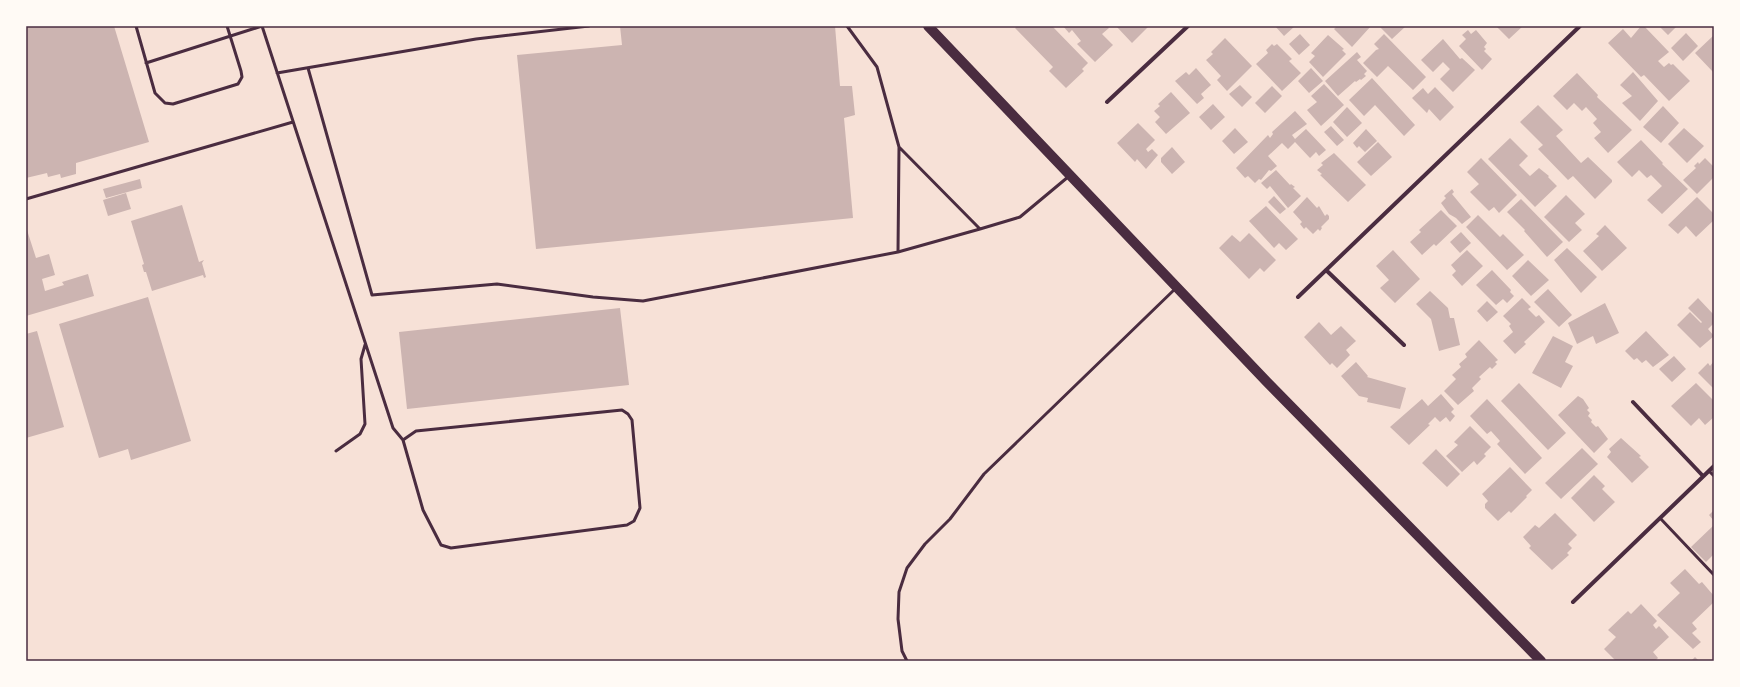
<svg xmlns="http://www.w3.org/2000/svg" width="1740" height="687" viewBox="0 0 1740 687" font-family="'Sofia Sans Condensed',sans-serif">
	<style>
		.building { fill: #ccb4b1 }
		.lines { fill: none; stroke-linecap: round; stroke-linejoin: round }
		.service { stroke: #4a2c40; stroke-width: 3 }
		.minor { stroke: #4a2c40; stroke-width: 4 }
		.primary { stroke: #4a2c40; stroke-width: 10 }
		.neatline { fill: none; stroke: #4a2c40; stroke-width: 1.5 }
	</style>
	<rect width="100%" height="100%" fill="#f7e1d7"/>
	<path class="building" d="M26 26H114L149 142 76 163V174L61 178 60 174 48 177 47 173 26 178Z
		M620 26H835L840 86H852L855 115 844 118 853 218 536 249 517 55 622 45Z
		M1017 26H1052L1088 63 1082 69 1084 71 1066 88 1049 71 1053 67 1015 28Z
		M1063 26H1107L1109 28 1102 34 1113 45 1095 62 1077 44 1081 41 1072 30 1069 33Z
		M1116 26H1149L1132 43Z
		M1275 26H1295L1284 36Z
		M1337 26H1371L1352 47 1334 29Z
		M1382 26H1406L1392 39 1380 27Z
		M1496 26H1523L1509 39Z
		M1641 26H1644L1669 52 1658 61 1664 67 1669 63 1671 65 1673 64 1690 81 1669 101 1644 75 1641 77 1608 43 1623 29 1631 38Z
		M1659 26H1677L1668 35Z
		M1468 30 1471 34 1476 30 1487 43 1484 47 1486 49 1484 51 1492 59 1482 70 1459 46 1466 39 1462 35Z
		M1686 33 1698 46 1683 61 1671 48Z
		M1300 34 1310 45 1299 55 1289 44Z
		M1384 34 1426 77 1413 90 1388 66 1377 77 1363 63 1376 50 1379 49 1374 44Z
		M1328 35 1344 49 1342 50 1346 54 1323 77 1309 62 1315 56 1311 53Z
		M1714 35V73L1695 53Z
		M1225 38 1252 66 1227 91 1217 80 1221 76 1206 60 1213 54 1211 52Z
		M1443 39 1460 59 1462 58 1475 70 1453 92 1440 79 1450 69 1443 62 1433 72 1421 60Z
		M1272 44 1274 46 1277 44 1292 59 1289 61 1301 73 1282 91 1256 64 1268 53 1266 50Z
		M1357 52 1361 57 1357 60 1367 71 1364 74 1366 76 1361 80 1360 79 1356 82 1355 81 1338 96 1325 81Z
		M1196 68 1211 85 1201 94 1204 98 1197 104 1175 81 1186 72 1189 75Z
		M1311 68 1323 81 1309 93 1298 81Z
		M1633 72 1658 101 1640 121 1622 103 1632 96 1620 85Z
		M1577 73 1598 95 1597 97 1632 130 1608 153 1594 138 1601 132 1593 123 1597 119 1586 107 1582 111 1574 103 1567 110 1553 96Z
		M1372 78 1415 125 1404 136 1375 105 1364 116 1349 100Z
		M1324 84 1344 105 1321 126 1307 110 1317 102 1311 96Z
		M1240 85 1252 97 1242 107 1229 94Z
		M1272 86 1282 96 1265 113 1255 103Z
		M1435 87 1454 107 1440 121 1429 109 1427 113 1412 98 1423 88 1428 94Z
		M1171 92 1190 113 1166 134 1155 122 1160 117 1154 111 1160 106 1158 104Z
		M1213 104 1225 117 1211 130 1199 117Z
		M1538 105 1563 130 1556 136 1581 163 1588 157 1612 180V182L1595 199 1573 176 1568 180 1538 149 1543 145 1520 122Z
		M1663 106 1679 123 1661 143 1643 127Z
		M1347 107 1362 123 1347 137 1333 122Z
		M1295 111 1307 124 1292 135 1295 139 1306 129 1326 150 1319 156 1316 152 1310 158 1295 142 1288 149 1282 143 1268 156 1277 166 1271 171 1269 170 1261 180 1259 179 1255 183 1248 176 1245 178 1236 168 1268 135 1270 138 1273 134 1272 132Z
		M1138 123 1155 140 1146 149 1148 152 1152 149 1158 155 1146 169 1137 159 1135 162 1117 143Z
		M1331 126 1344 140 1337 146 1324 132Z
		M1235 128 1248 142 1234 154 1222 141Z
		M1684 128 1704 146 1687 163 1668 144Z
		M1366 129 1377 141 1365 152 1359 146 1357 148 1353 143Z
		M1510 138 1528 156 1519 165 1530 176 1539 168 1549 176 1548 177 1557 186 1535 207 1488 159Z
		M1641 140 1663 163 1662 164 1688 189 1662 214 1647 200 1662 186 1651 175 1647 178 1639 170 1632 177 1617 162Z
		M1378 142 1392 157 1371 176 1357 162Z
		M1172 147 1185 162 1172 174 1161 162V158Z
		M1334 153 1366 185 1348 202 1320 175 1322 174 1317 170 1323 165 1321 163Z
		M1481 158 1517 195 1499 213 1494 207 1489 211 1470 192 1479 184 1467 172Z
		M1705 158 1714 167V177L1697 194 1683 180 1696 168 1694 166 1698 162 1699 164Z
		M1276 170 1290 185 1291 184 1295 187 1293 188 1301 196 1288 208 1270 186 1267 189 1261 183Z
		M140 179 142 188 106 198 103 189Z
		M1452 189 1454 192 1452 194 1471 217 1462 224 1456 218 1449 214 1441 203 1446 198 1444 196Z
		M126 193 131 209 108 216 103 200Z
		M1566 195 1585 214 1575 223 1582 230 1569 242 1544 217Z
		M1274 196 1286 209 1280 214 1268 202Z
		M1307 197 1317 208 1319 206 1325 216 1327 214 1329 216V219L1321 227 1322 228 1320 231 1318 229 1313 234 1306 227 1304 229 1300 224 1302 222 1293 212Z
		M1697 197 1714 214V220L1696 237 1686 226 1678 234 1668 225Z
		M1521 199 1563 242 1547 257 1524 231 1525 230 1507 212Z
		M182 205 199 262 204 260 202 263 206 277 204 278 203 275 152 291 146 272H144L142 265 144 264 131 221Z
		M1266 206 1298 239 1286 250 1279 243 1274 248 1249 221Z
		M1441 210 1457 226 1436 246 1434 244 1422 255 1410 242 1421 232 1419 230Z
		M1478 215 1500 237 1503 234 1524 255 1507 270 1466 227Z
		M1605 225 1627 248 1602 271 1583 251 1599 236 1596 234Z
		M26 227 36 258 49 254 55 275 42 279 45 291 64 285 62 282 88 274 94 296 26 316Z
		M1461 232 1471 243 1460 253 1450 242Z
		M1249 233 1276 260 1264 272 1260 268 1249 279 1219 248 1232 235 1240 242Z
		M1567 248 1597 277 1581 293 1554 260Z
		M1393 250 1420 279 1395 303 1380 288 1389 280 1376 266Z
		M1467 250 1483 266 1462 286 1452 275 1456 271 1451 265Z
		M1528 260 1549 280 1531 296 1512 276Z
		M1492 270 1511 290 1510 292 1514 296 1507 303 1503 299 1496 305 1476 285Z
		M1548 289 1572 315 1559 327 1534 302Z
		M1430 291 1448 308 1450 318H1454L1460 345 1439 351 1431 319 1416 304Z
		M148 297 191 441 131 460 128 449 99 458 59 324Z
		M1522 298 1531 307 1528 309 1536 317 1539 315 1545 322 1524 342 1526 344 1515 354 1503 341 1513 332 1509 326 1511 324 1503 316Z
		M1698 298 1714 315V323L1708 329 1714 336 1700 348 1677 325 1690 312 1701 323 1702 322 1688 308Z
		M1487 301 1498 312 1487 322 1477 311Z
		M1605 303 1619 333 1596 344 1593 336 1577 344 1568 323Z
		M620 308 629 385 407 409 399 332Z
		M1319 322 1331 335 1341 326 1356 341 1346 350 1350 355 1337 368 1332 363 1330 365 1304 337Z
		M37 331 64 427 26 438V334Z
		M1646 331 1669 355 1653 367 1646 360 1642 363 1637 358 1634 360 1625 351Z
		M1553 336 1573 346 1565 362 1573 366 1561 388 1532 373Z
		M1479 340 1498 360 1495 362 1497 364 1492 369 1490 367 1479 377 1481 379 1472 388 1474 391 1458 405 1444 391 1456 379 1452 375 1461 367 1459 364 1467 357 1465 354Z
		M1674 356 1686 369 1672 382 1659 369Z
		M1714 361V389L1698 373 1708 363 1710 366Z
		M1356 362 1368 376 1367 377 1406 388 1400 409 1367 402 1368 398 1359 396 1341 376Z
		M1519 383 1566 433 1548 450 1501 401Z
		M1696 383 1714 401V417L1705 425 1699 418 1691 426 1671 406Z
		M1441 394 1454 409 1451 412 1455 416 1450 422 1446 417 1440 422 1435 417 1428 424 1430 425 1409 445 1390 427 1422 399 1428 406Z
		M1578 396 1583 399 1589 408 1587 410 1590 413 1588 416 1592 420 1591 422 1596 427 1598 426 1608 439 1594 453 1558 415Z
		M1487 399 1542 458 1525 474 1497 444 1500 441 1491 431 1487 434 1470 416Z
		M1470 426 1491 447 1484 454 1486 456 1477 465 1474 461 1462 472 1446 456 1458 445 1454 442Z
		M1621 438 1641 456 1639 457 1649 467 1632 483 1607 457 1611 452 1609 449Z
		M1582 448 1598 464 1561 499 1545 483Z
		M1436 449 1460 474 1447 487 1422 463Z
		M1510 467 1532 490 1526 496 1527 497 1511 513 1509 511 1498 521 1485 508V504L1488 501 1482 494Z
		M1594 475 1605 486 1602 489 1615 502 1594 522 1571 498Z
		M1714 510V521L1709 515Z
		M1555 513 1577 535 1568 544 1572 548 1567 553 1569 555 1552 570 1529 548 1531 546 1523 537 1535 525 1539 528Z
		M1714 525V554L1706 562 1691 547Z
		M1685 569 1699 584 1702 582 1714 596V602L1692 623 1697 629 1692 633 1701 642 1693 649 1657 615 1680 593 1670 583Z
		M1641 604 1657 621 1653 625 1656 629 1659 626 1669 637 1653 652 1658 658 1655 661H1616L1604 649 1616 637 1608 630 1628 611 1631 614Z
		M1695 657 1699 661H1691Z"/>
	<g class="lines">
		<path class="service" d="M136 26 155 93 165 103 173 104 238 84 242 77 241 71 227 26
			M262 26 393 428 403 440 423 510 441 545 451 548 627 525 634 521 640 508 632 420 628 414 622 410 416 431 403 440
			M146 63 262 26
			M308 68 372 295 497 284 593 297 643 301 898 252 899 147 877 67 847 26
			M277 73 476 39 589 26
			M26 199 293 122
			M980 229 1020 217 1068 177
			M898 252 980 229 899 147
			M336 451 360 434 365 424 361 359 365 345
			M1709 471 1714 476
			M1660 518 1714 575
			M907 661 902 651 898 619 899 592 907 568 925 544 950 519 984 474 1176 288"/>
		<path class="minor" d="M1107 102 1188 26
			M1326 270 1404 345
			M1298 297 1580 26
			M1633 402 1703 476
			M1573 602 1714 466"/>
		<path class="primary" d="M928 26 1267 382 1541 661"/>
	</g>
	<rect width="1740" height="687" fill="none" stroke="#fffaf5" stroke-width="54"/>
	<rect x="27" y="27" width="1686" height="633" class="neatline"/>
</svg>
